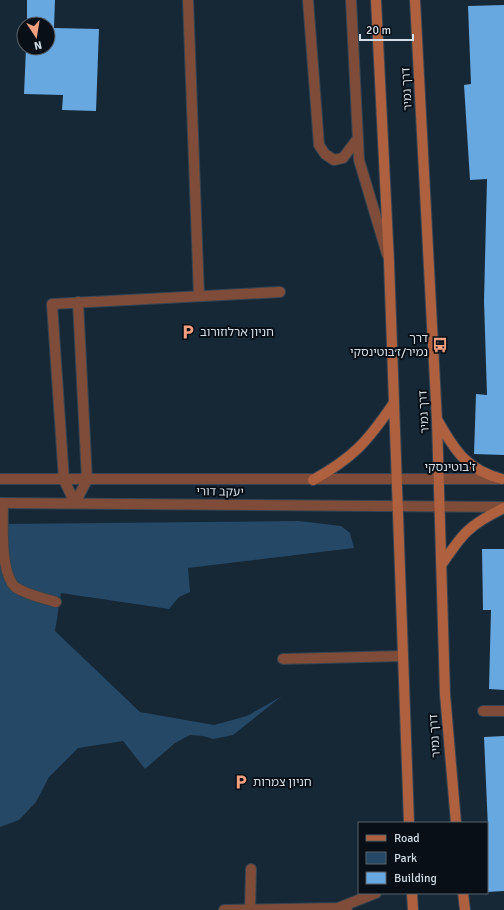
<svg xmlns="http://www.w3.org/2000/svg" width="504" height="910" viewBox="0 0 504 910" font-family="Signika,'Noto Sans Hebrew',sans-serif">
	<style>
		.green { fill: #254866 }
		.building { fill: #68a8e0 }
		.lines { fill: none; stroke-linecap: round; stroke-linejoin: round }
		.service-casing { stroke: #344452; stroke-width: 12 }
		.minor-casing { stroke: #344452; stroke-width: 12 }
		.tertiary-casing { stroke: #344452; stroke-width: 12 }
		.secondary-casing { stroke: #344452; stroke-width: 12 }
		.service { stroke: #7e4c38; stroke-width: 10 }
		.minor { stroke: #7e4c38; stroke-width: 10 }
		.tertiary { stroke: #7e4c38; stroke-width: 10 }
		.secondary { stroke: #af603f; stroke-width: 10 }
		.labels { text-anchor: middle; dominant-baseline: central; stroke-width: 4; stroke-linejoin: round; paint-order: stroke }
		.street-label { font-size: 12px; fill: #d3dee8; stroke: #080f16 }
		.poi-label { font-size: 12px; fill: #d3dee8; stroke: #080f16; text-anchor: start }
	</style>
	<rect width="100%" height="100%" fill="#162736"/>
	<path class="green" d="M299 521 341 526 350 533 354 548 188 568 190 592 179 597 169 609 61 593 55 631 140 712 214 725 247 716 282 696 233 735 213 739 203 736 190 735 175 743 145 769 123 741 78 748 49 777 36 802 19 820 0 827V524Z"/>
	<path class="building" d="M27 0H55L54 28 99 29 96 111 62 110 63 95 24 94 26 48H48V24H27Z
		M504 5V455L474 454 476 394 487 395 484 301 487 179 470 180 464 85 471 84 468 6Z
		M482 549H504V690L489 689 491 610H483Z
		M504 736V891L487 892 488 828 484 737Z"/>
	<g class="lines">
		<g class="service-casing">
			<path id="service" d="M188 0 199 296
				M308 0 319 145 325 154 334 160 343 158 358 138
				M351 0 359 160 387 254
				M78 302 87 480
				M64 480 52 304 280 292
				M3 503C3 525 0 572 15 587 27 595 43 598 56 602
				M283 659 402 656
				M250 910 251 869"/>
		</g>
		<g class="minor-casing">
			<path id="minor" d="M483 711H504
				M338 908 376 893
				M224 910 338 908 347 910"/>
		</g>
		<g class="tertiary-casing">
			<path id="tertiary" d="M0 479H500
				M64 480 75 503
				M0 503 504 507
				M75 503 87 480"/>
		</g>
		<g class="secondary-casing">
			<path id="secondary" d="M376 0 389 262 409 823
				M415 0 437 421 445 694 456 823
				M438 421C455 451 467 470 502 479
				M313 480C353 458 368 441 393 404
				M442 564C463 533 469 525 504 508
				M412 893 413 910
				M463 893 465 910"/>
		</g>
		<use href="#service" class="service"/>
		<use href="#minor" class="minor"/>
		<use href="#tertiary" class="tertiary"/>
		<use href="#secondary" class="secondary"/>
	</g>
	<defs>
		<g id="parking-bare" transform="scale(1.2)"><path d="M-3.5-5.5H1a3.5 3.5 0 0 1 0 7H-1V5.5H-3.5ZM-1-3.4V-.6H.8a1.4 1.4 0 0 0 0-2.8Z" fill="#f2a07f" stroke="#080f16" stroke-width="2.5" paint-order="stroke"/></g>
		<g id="bus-bare" transform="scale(1.2)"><path d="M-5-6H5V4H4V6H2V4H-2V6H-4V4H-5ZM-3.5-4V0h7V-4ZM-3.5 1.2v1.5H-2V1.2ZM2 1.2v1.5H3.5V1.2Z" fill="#f2a07f" stroke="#080f16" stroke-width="2.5" paint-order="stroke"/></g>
	</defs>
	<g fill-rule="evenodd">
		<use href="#parking-bare" x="188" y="332"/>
		<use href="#bus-bare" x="440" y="345"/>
		<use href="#parking-bare" x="241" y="782"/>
	</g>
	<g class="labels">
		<g class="street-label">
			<text transform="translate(407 89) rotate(-93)">דרך נמיר</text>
			<text transform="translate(424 412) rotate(-93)">דרך נמיר</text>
			<text x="450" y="467">ז'בוטינסקי</text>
			<text transform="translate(220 492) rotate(1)">יעקב דורי</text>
			<text transform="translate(435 736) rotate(-94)">דרך נמיר</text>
		</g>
		<g class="poi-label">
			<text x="200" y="332">חניון ארלוזורוב</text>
			<text x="428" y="338" text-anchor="end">דרך<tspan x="428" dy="14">נמיר/ז׳בוטינסקי</tspan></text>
			<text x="253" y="782">חניון צמרות</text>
		</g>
	</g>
	<rect x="358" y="822" width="130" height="72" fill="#080f16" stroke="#59626a"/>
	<rect x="366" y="835" width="20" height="6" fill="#af603f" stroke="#59626a"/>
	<text x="394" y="842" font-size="12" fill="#d3dee8">Road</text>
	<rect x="366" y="852" width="20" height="12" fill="#254866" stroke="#59626a"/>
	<text x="394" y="862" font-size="12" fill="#d3dee8">Park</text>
	<rect x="366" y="872" width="20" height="12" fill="#68a8e0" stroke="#59626a"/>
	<text x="394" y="882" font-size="12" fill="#d3dee8">Building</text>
	<g transform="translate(36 36) rotate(168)"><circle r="19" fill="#080f16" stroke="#59626a"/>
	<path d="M0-3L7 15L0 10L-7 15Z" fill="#f2a07f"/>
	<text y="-6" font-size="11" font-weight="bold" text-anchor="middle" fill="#d3dee8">N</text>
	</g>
	<path d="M360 34v6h53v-6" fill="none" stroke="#d3dee8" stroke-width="2"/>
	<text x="366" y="34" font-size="12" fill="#d3dee8" stroke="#080f16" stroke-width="3" paint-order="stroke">20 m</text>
</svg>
